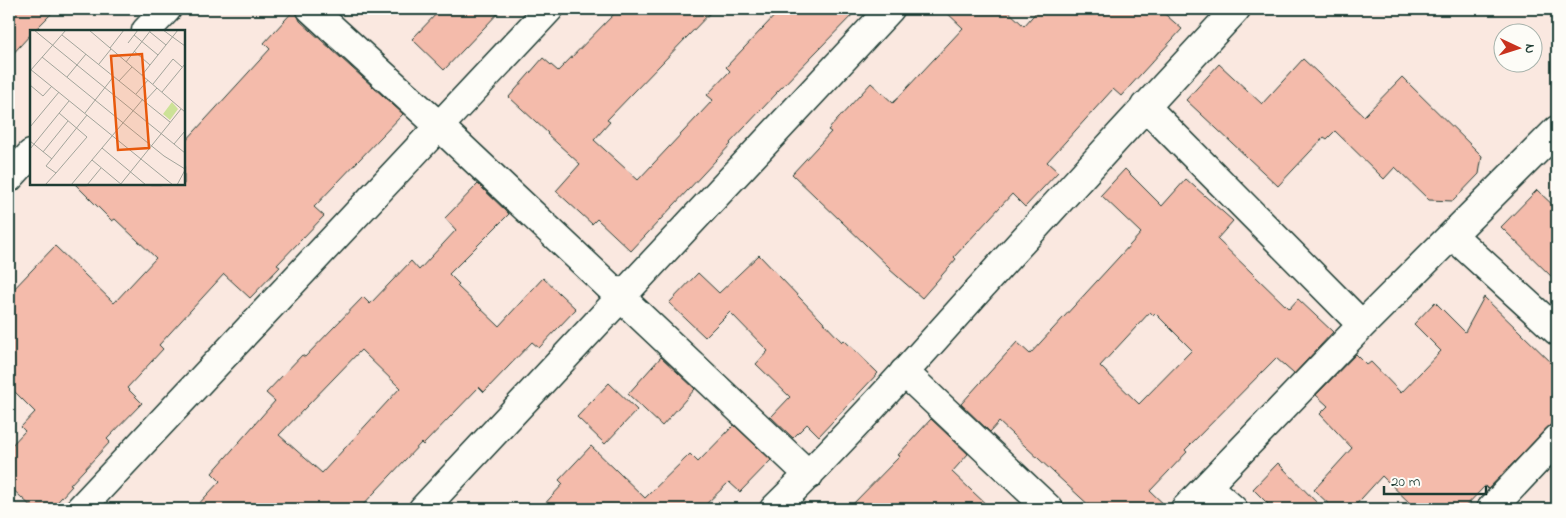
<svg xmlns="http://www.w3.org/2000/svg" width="1566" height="518" viewBox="0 0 1566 518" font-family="'Indie Flower',sans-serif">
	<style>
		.building { fill: #f4bbab; stroke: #1f3d34; fill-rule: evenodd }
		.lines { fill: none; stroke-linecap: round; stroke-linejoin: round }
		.minor-casing { stroke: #1f3d34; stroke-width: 31 }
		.secondary-casing { stroke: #1f3d34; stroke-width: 31 }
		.minor { stroke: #fdfcf7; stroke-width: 28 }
		.secondary { stroke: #fdfcf7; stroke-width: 28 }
		.inset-road { fill: none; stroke: #a2a49b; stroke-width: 1 }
		.view { fill: #e8590c; fill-opacity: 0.15; stroke: #e8590c; stroke-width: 2.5 }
		.inset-edge { fill: none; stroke: #1f3d34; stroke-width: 2.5 }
	</style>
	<rect width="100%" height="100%" fill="#fae8e0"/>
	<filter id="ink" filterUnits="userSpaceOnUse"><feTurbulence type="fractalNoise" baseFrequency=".02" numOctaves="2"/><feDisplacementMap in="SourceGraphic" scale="10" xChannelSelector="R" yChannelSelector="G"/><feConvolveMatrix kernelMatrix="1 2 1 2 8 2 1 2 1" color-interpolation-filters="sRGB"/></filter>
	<g filter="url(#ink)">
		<path class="building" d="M9 9H56L34 31H31V34L9 58Z
			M295 9 300 21 403 114 314 207 324 216 277 265 280 267 250 298 224 274 159 345 163 349 127 388 142 403 107 439 110 442 70 485 72 486 51 509H34L9 486V448L25 431 21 427 35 412 9 386V294L55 246 114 303 156 258 115 219 112 221 75 184H184V143L270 49 264 43Z
			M441 9H502L444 70 412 39Z
			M619 9H714L607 120 610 122 594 140 638 180 713 100 707 95 730 71 726 67 781 9H858L776 93H777L730 143 731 144 631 251 597 219 592 224 556 191 580 164 547 134 548 133 509 97 543 58 558 71Z
			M943 9H1006L1024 26 1039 9H1159L1182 29 1121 96 1113 89 1047 162 1058 172 1025 207 1012 194 954 257 956 259 922 298 889 269 890 268 792 174 831 132 828 130 871 83 893 103 963 28Z
			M1303 59 1364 116 1402 77 1482 156 1479 174 1453 201 1429 200 1395 167 1384 179 1335 131 1327 139 1324 137 1278 186 1186 100 1219 64 1262 104Z
			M1125 169 1162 206 1186 179 1233 221 1217 239 1289 309 1298 299 1333 332 1294 374 1276 358 1185 450 1187 452 1150 491 1169 509H1093L999 422 990 432 961 404 1017 342 1030 354 1141 233 1101 195ZM1150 312 1153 315 1155 313 1192 350 1139 404 1100 366Z
			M478 184 509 214 449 274 459 284 457 286 499 326 543 278 576 309 539 348 532 342 484 392 479 387 423 445 421 443 359 509H194L220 481 212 473 275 401 266 393 302 355 305 357 363 297 370 304 411 261 419 270 456 230 445 218ZM361 350 400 388 322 473 279 435Z
			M1537 190 1557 209V282L1501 227Z
			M759 255 842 342 844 340 878 373 819 436 807 424 793 438 771 417 790 397 756 364 768 351 730 312 705 337 669 303 698 273 719 293Z
			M1484 297 1557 368V418L1488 489 1485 486 1463 509H1416L1382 476 1352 509H1334L1314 490 1352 448 1320 414 1328 406 1316 395 1356 354 1367 365 1371 362 1401 393 1441 351 1414 324 1435 302 1465 332Z
			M661 357 695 389 662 426 628 394Z
			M609 383 637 410 605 444 577 417Z
			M931 419 968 454 952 472 991 509H848L900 456 898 455Z
			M734 425 771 460 740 492 729 482 701 509H540L563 484 559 480 591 446 645 498 690 454 698 462Z
			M1278 463 1323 509H1273L1253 489Z"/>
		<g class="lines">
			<g class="minor-casing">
				<path id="minor" d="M311 9 439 126 809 475
					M1145 106 1362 325
					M1452 235 1557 331
					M904 372 1049 509
					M1207 486 1233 509
					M80 509 549 9
					M423 509 890 9
					M774 509C852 432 925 350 998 268 1077 181 1156 95 1236 9
					M1185 509 1362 325 1557 130
					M1491 509 1557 439"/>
			</g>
			<g class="secondary-casing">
				<path id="secondary" d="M146 31 167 9
					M9 178 31 154"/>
			</g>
			<use href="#minor" class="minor"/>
			<use href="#secondary" class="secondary"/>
		</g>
	</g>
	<g transform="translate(30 30)">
		<rect width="155" height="155" fill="#fae8e0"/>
		<path d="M142 72 148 79 140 90 133 84Z" fill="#cce297"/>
		<path class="inset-road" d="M4 0 155 123M59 0 155 82M133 0 155 16M120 2 136 15M32 5 140 92M104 5 128 25M98 13 108 0M80 18 94 0M104 21 120 35M12 27 134 126 155 139M96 32 121 0M69 34 81 19M0 39 143 155M0 41 36 0M112 45 148 0M37 47 56 24M89 51 102 37M123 54 143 29 152 37M0 55 13 66 22 56M132 62 155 34M106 64 118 50M115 71 127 58M55 83 84 46M0 97 29 62M0 111 22 129M144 114 155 101M72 118 116 155M0 119 39 71M13 122 38 91M62 130 92 155M26 143 57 107 29 83M15 155 26 143 16 136 57 85M41 155 113 69M57 155 71 138M90 155 151 79M147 155 155 140"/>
		<path class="view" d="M112 24 119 118 88 120 81 26Z"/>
		<rect width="155" height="155" class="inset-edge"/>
	</g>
	<rect width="1566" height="518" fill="none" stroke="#fdfcf7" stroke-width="30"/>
	<rect x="15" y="15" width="1536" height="488" fill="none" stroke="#1f3d34" stroke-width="2" filter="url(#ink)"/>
	<g transform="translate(1518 48) rotate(94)"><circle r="24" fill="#fdfcf7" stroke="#a4b0a9"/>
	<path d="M0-4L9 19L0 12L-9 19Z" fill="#c8321e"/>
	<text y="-8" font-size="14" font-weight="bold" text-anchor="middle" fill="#1f3d34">N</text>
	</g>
	<path d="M1384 486v8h102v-8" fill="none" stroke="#1f3d34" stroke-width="2.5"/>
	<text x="1391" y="486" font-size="15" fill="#1f3d34" stroke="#fdfcf7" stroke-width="4" paint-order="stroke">20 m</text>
</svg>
